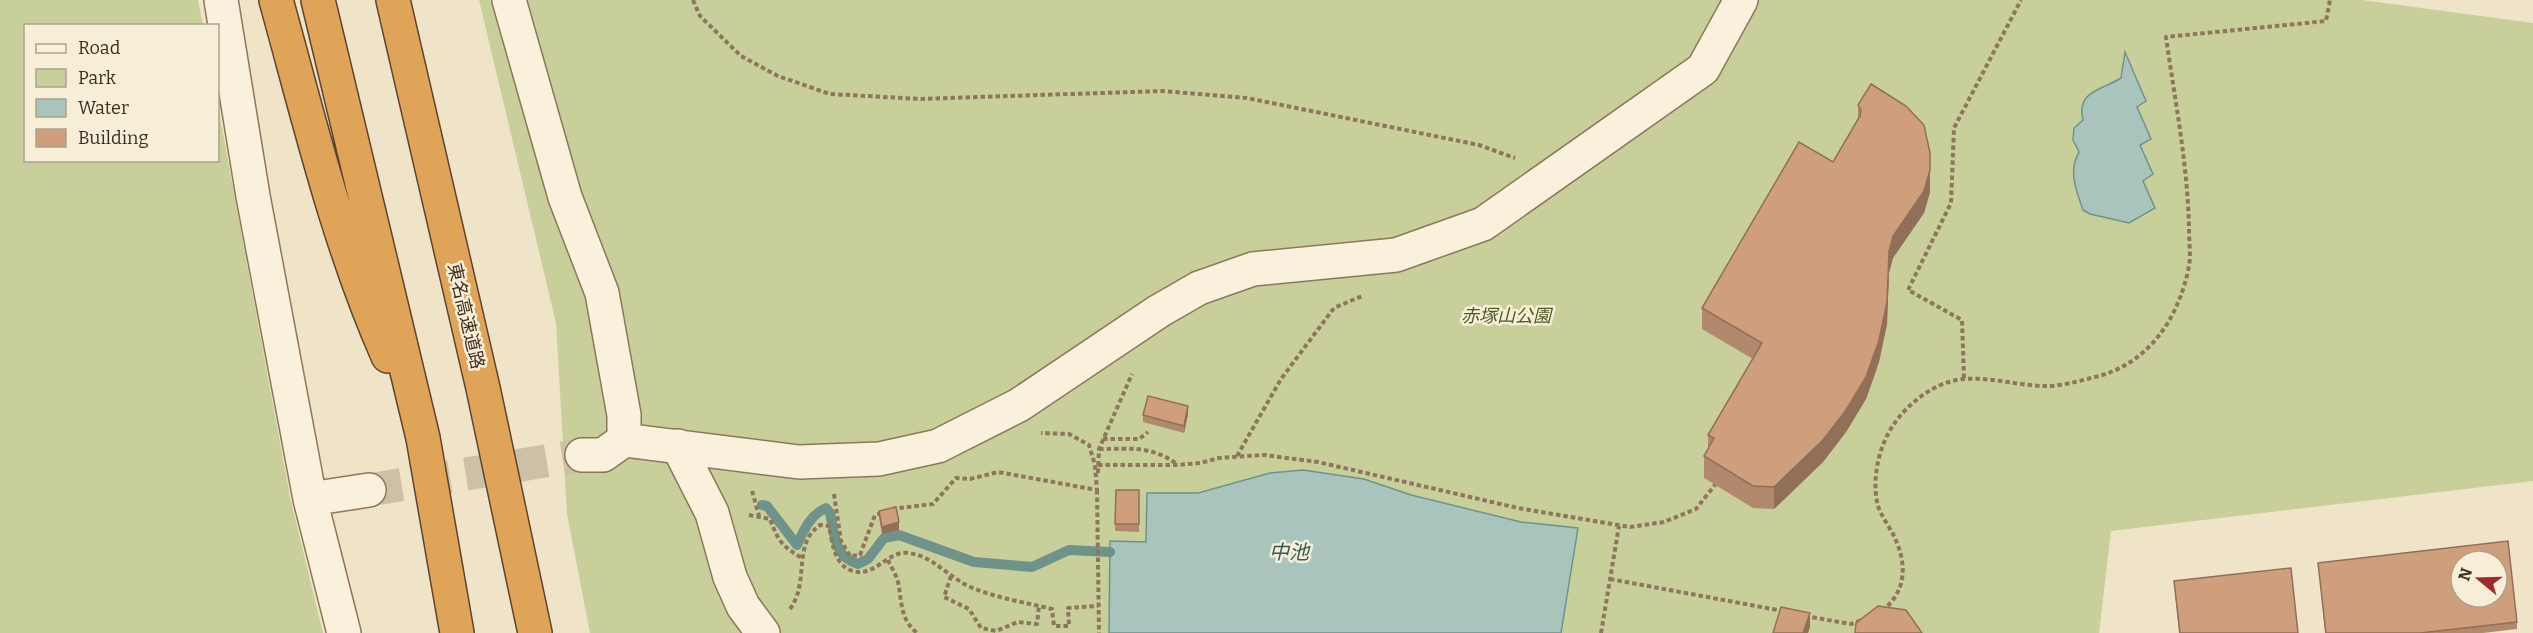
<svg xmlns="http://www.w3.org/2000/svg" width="2533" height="633" viewBox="0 0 2533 633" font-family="Bitter,'Noto Sans JP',serif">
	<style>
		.green { fill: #c9cf9b }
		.water { fill: #a9c4bc; stroke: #6f938a; stroke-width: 1.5 }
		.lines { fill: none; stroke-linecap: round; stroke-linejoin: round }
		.stream { stroke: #6f938a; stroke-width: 10 }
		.minor-tunnel { stroke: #ccc0a6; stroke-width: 33; stroke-dasharray: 33 16; stroke-linecap: butt }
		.minor-casing { stroke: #8d765c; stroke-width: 36 }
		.highway-casing { stroke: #5b4430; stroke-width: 36 }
		.path { stroke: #8d765c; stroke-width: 4; stroke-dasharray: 4.5 3; stroke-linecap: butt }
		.minor { stroke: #faf1dc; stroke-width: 33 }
		.highway { stroke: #e0a458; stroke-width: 33 }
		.wall { fill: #b2896c }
		.shaded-wall { fill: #916f58 }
		.building { fill: #cf9f7d; stroke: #916f58; stroke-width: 1.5; fill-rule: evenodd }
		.labels { text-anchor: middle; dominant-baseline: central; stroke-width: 5; stroke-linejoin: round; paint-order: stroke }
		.street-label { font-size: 18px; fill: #3d2e20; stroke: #f7eed8 }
		.park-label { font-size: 18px; font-style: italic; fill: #4d5a26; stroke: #f7eed8 }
		.water-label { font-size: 20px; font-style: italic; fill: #2f5d5a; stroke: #f7eed8 }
	</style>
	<rect width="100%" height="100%" fill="#f0e4c8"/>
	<path class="green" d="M0 0H198L203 25 26 26V160H218V106L290 497 323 633H0Z
		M479 0H2362L2533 23V481L2111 531 2099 633H590L567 514 556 323Z"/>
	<path class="water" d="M2125 52 2146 101 2137 107 2151 139 2140 145 2153 174 2143 181 2155 208 2129 223 2090 214 2083 210C2076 190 2068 171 2079 152L2073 140 2074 128 2083 120C2076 91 2102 90 2121 78Z
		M1303 470 1364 479 1411 495 1521 522 1578 528 1561 633H1109L1110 541 1146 542 1147 493H1198L1270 473Z"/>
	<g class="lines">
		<path class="stream" d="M762 505 767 506 797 545C804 530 810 515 826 508L830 513C835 535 834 557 858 564L868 559 884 538 899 535 974 562 1032 567 1069 550 1110 552"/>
		<path class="minor-tunnel" d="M369 490 582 455"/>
		<g class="minor-casing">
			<path id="minor" d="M221 0 253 196 310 499 344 633
				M509 0 565 197 602 293 624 415V440L603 455H582
				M624 440 799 462 879 459 938 446 1019 405 1159 311 1199 288 1253 269 1396 255 1483 224 1703 69 1741 0
				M678 446 712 513 730 577 743 606 763 633
				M310 499 369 490"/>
		</g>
		<g class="highway-casing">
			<path id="highway" d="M276 0C309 119 338 243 388 356
				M318 0 423 438 457 633
				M393 0 483 388 535 633"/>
		</g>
		<path class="path" d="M693 0 700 16 741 56 778 76 830 94 920 99 1162 91 1247 98 1479 145 1515 158
			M1964 378 1962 320 1908 290 1951 203 1954 128 2021 0
			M1103 439H1139L1148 432
			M1099 449C1131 449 1150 445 1177 464
			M1237 456 1281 379 1334 308 1362 296
			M1098 465H1178L1200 463 1219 458 1264 455 1318 462 1518 508 1630 527 1664 522 1696 509 1718 481
			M1098 473 1099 449 1132 374
			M1097 490 1099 633
			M752 491 759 516
			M834 494 841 541 850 556 860 555 875 515 882 513
			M892 509 933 504 956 478 970 479 998 472 1097 490 1095 465 1089 445 1069 434 1041 433
			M749 515 770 519C778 541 782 546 802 558
			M888 560C891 567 896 574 898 582 902 602 900 619 917 633
			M951 576 944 597 969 609 981 628 996 631 1018 622 1037 624 1039 606
			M1610 579 1783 611
			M790 609C810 582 792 544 820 525L829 526C832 542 834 563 850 570 874 580 887 550 908 553 931 555 948 576 968 586 995 598 1024 602 1052 609L1054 626H1069L1068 608 1098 606
			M1882 611C1908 590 1907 562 1893 534 1888 525 1881 515 1878 506 1871 480 1879 445 1894 424 1909 402 1938 380 1965 379 1990 377 2017 385 2042 386 2059 387 2079 381 2095 377 2149 364 2179 318 2189 266 2191 255 2189 242 2189 230 2188 166 2175 101 2166 37L2326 21 2330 0
			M1805 616 1851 624 1862 620
			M1601 633 1619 526"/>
		<use href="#minor" class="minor"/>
		<use href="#highway" class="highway"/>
	</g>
	<path class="wall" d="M1858 105 1930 153V192L1924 213 1893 258 1889 273 1887 324 1879 362 1866 399 1846 432 1823 462 1774 509 1753 508 1704 478V456L1708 450V435L1753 359 1702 329V308L1833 162 1858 120Z
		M1188 414 1184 433 1143 422V415Z
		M1116 490H1139V532L1115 531Z
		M879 511 899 530 882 534 879 518Z
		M2318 563 2517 622V629L2483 633H2325Z
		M2174 581 2298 633H2179Z"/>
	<path class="shaded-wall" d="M1930 170V192L1924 213 1893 258 1889 273 1887 324 1879 362 1866 399 1846 432 1823 462 1774 509V487L1889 251 1893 236Z
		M1188 406V414L1184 433V426Z
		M899 522V530L882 534V527Z
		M1810 613V627L1808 633H1803Z"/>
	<path class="building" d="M1871 84 1906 106 1924 125 1930 153V170L1924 191 1893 236 1889 251 1887 302 1879 340 1866 377 1846 410 1823 440 1774 487 1753 486 1704 456 1714 438 1708 435 1762 343 1702 308 1799 142 1833 162 1860 116 1861 110 1858 105Z
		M1148 396 1188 406 1184 426 1143 415Z
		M1116 490H1139V524H1115Z
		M896 507 899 522 882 527 879 511Z
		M2508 541 2517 622 2420 633H2326L2318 563ZM2461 561H2497V597H2461Z
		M2291 568 2298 633H2180L2174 581Z
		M1878 606 1906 610 1922 633H1855L1856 623Z
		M1781 607 1810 613 1803 633H1773Z"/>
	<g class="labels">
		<g class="street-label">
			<text transform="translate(466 316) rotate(77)">東名高速道路</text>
		</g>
		<g class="park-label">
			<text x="1506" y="316">赤塚山公園</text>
		</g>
		<g class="water-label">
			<text x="1289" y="552">中池</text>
		</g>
	</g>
	<rect x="24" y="24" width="195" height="138" fill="#f7eed8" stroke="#ada18e" stroke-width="1.5"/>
	<rect x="36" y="44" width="30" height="9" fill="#faf1dc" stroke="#ada18e" stroke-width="1.5"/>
	<text x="78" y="54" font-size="18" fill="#3d2e20">Road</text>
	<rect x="36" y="69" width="30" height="18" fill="#c9cf9b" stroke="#ada18e" stroke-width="1.5"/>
	<text x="78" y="84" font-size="18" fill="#3d2e20">Park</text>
	<rect x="36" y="99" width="30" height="18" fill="#a9c4bc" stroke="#ada18e" stroke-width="1.5"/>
	<text x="78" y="114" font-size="18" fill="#3d2e20">Water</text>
	<rect x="36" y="129" width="30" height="18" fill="#cf9f7d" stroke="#ada18e" stroke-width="1.5"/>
	<text x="78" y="144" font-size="18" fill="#3d2e20">Building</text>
	<g transform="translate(2479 579) rotate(289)"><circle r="28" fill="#f7eed8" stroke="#ada18e" stroke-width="1.5"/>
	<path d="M0-4.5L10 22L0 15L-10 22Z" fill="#9e2a2b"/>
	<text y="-9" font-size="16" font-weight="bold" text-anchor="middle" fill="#3d2e20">N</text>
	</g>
</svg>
